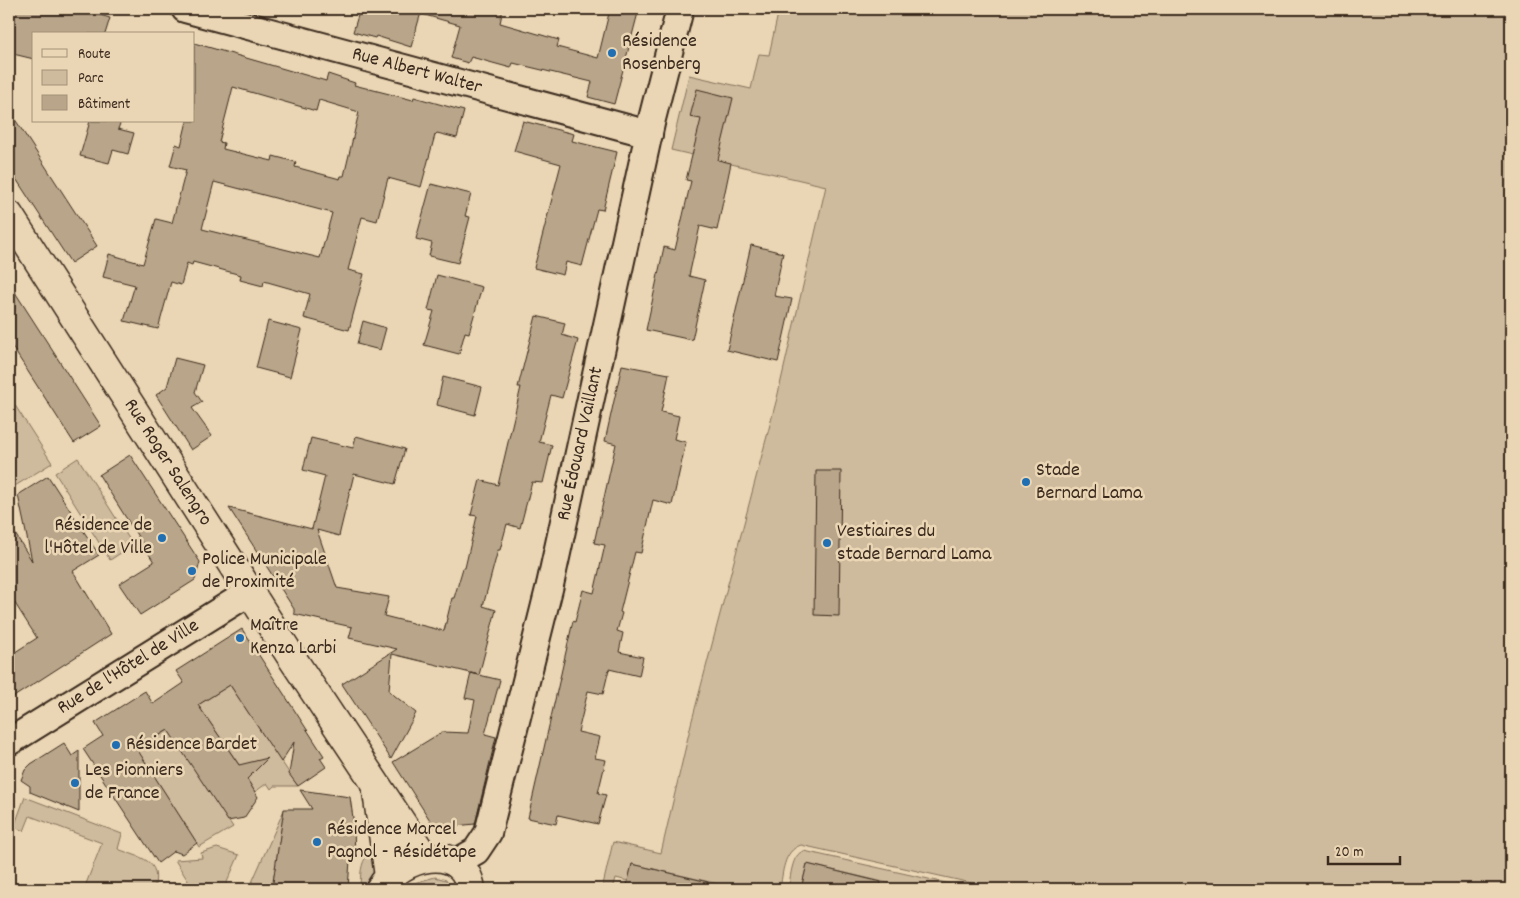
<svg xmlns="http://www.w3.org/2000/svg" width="1520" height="898" viewBox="0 0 1520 898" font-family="Dekko,sans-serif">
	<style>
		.green { fill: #ceba9c; stroke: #84725d }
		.building { fill: #b9a68a; stroke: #3b2a1e; fill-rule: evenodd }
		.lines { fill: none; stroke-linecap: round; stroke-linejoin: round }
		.minor-casing { stroke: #3b2a1e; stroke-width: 30 }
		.tertiary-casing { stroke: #3b2a1e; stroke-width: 31 }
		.minor { stroke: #ead6b4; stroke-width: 26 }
		.tertiary { stroke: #ead6b4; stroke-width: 28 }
		.poi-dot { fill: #1f6fb2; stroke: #ead6b4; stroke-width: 2 }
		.labels { text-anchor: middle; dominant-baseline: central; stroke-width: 5; stroke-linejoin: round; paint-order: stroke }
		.poi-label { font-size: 20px; fill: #3b2a1e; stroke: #ead6b4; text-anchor: start }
		.street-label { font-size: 20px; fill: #3b2a1e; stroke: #ead6b4 }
	</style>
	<rect width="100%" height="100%" fill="#ead6b4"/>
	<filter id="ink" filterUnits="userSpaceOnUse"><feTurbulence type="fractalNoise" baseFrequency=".02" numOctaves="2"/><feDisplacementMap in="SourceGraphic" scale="10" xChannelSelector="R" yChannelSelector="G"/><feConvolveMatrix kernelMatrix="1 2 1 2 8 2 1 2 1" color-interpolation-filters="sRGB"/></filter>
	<g filter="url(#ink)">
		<path class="green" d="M779 9H1511V889H998L801 845C783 851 783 873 780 889H740L632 864 628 881 616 878 613 889H602L613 842 661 853 691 724 777 398 826 186 671 150 689 75 751 89 759 54 769 55Z
			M9 396 52 463 10 489 9 486Z
			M78 458 133 545 110 560 55 473Z
			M230 685 298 786H274L271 789 267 783 255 792 245 776 252 774 255 767 240 766 198 705Z
			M172 728 174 738 233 827 199 847 143 759 134 751Z
			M25 797 122 834 118 849C140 858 162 859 154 889H84L102 843 30 816 24 831 14 827Z
			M284 810 272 889H249Z
			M217 848 239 855 224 889H193L175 860 202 858 201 853Z
			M375 848V876L367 889H360C361 873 359 859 375 848Z
			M804 851 973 889H913L807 864 801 889H788C791 878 791 854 804 851Z
			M435 877 446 880 451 889H402L407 885Z"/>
		<path class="building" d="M9 9H80L110 18 105 34H34V59L9 53Z
			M360 9H422L411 47 376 36 375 38 353 32Z
			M425 9H503L500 23 559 40 557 47 598 58 610 9H639L614 104 588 97 592 82 513 63 511 68 471 57 468 63 451 58 460 25 425 15Z
			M194 43 326 81 328 74 355 83 354 85 413 100 414 97 464 111 457 138 437 133 435 135 421 187 388 178 377 221 362 217 348 270 364 274 349 330 304 318 310 294 264 281 263 286 240 280 241 275 193 262 192 265 187 263 181 285 171 282 158 329 124 321 135 285 103 277 109 254 143 264 156 219 172 223 186 170 170 166 176 144 181 146 187 121H194ZM233 87 316 111 319 100 359 112 344 176H341L340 179 295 167 296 162 273 156 272 161 223 149 224 143 219 142ZM214 182 332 213 320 258 202 229Z
			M697 89 733 98 718 160 731 163 717 230 700 226 689 276 705 280 692 340 646 330 664 247 675 250 691 181 686 180 701 119 690 117Z
			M9 110 97 246 71 263 9 168Z
			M90 121H121L118 129 134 133 128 154 113 150 109 163 80 156Z
			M523 121 574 134 572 141 617 152 603 210 597 209 582 266 566 262 563 275 534 268 561 164 514 151Z
			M431 184 471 194 465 216 470 217 458 263 429 256 432 243 416 239Z
			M751 245 783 253 774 296 792 299 778 362 727 350Z
			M437 275 482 287 469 333 465 332 459 354 424 345 434 311 428 310Z
			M9 283 101 426 74 443 9 342Z
			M536 316 565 323 562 335 578 340 562 398 551 395 539 442 552 445 543 483 532 482 520 528 507 524 500 550H498L483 606 496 610 479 675 392 654 389 691 416 713 391 759 342 684 397 649 349 638 352 627 294 614V609L229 508 312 529 325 476 303 470 311 438 353 448 356 436 405 449 395 484 354 474 339 536 317 530 337 588 389 597 384 616 444 631 452 598H454L463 568H465L477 516 471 515 480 480 498 485 521 387H518Z
			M268 321 302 330 290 377 256 368Z
			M363 321 386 328 380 350 357 344Z
			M175 358 203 365 195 392 202 402 192 408 212 436 191 450 156 395 167 387Z
			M622 365 669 374 661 412 679 416 674 439 686 442 672 505 653 500 641 553 635 552 620 612 622 613 617 631 623 633 619 652 643 657 639 676 609 669 603 694 588 691 578 732 600 737 595 758 606 760 598 793 606 795 598 824 558 815 556 824 528 818 573 621 575 622 583 590 594 593 605 545 594 543 616 444 605 441Z
			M443 377 482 387 475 415 437 405Z
			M130 455 200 562 195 580 140 615 119 584 154 562 99 475Z
			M816 471H841L839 616 814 615Z
			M48 476 99 555 73 571 111 634 9 700V656L37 638 9 594V524L32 561 18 495Z
			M242 629 324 756 320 758 326 767 298 786 289 774 294 742 281 762 230 685 198 705 239 765 268 758 247 779 258 797 244 818 228 821 168 730 137 749 197 843 182 854 174 851 158 863 83 749 103 736 95 723 145 691 153 704 184 683 176 671Z
			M471 673 500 680 485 734 496 737 475 824 435 828 393 762 442 732 468 733 475 700 465 698Z
			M64 743 72 756 79 751V812L30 792V786L21 780 25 770 31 764Z
			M300 790 350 797 354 825 355 860H350L348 889H272L284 809H312Z
			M632 864 708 882 707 889H626Z
			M807 864 881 882 880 889H801Z"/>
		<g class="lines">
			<g class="minor-casing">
				<g id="minor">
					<path id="s1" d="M185 9 649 134"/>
					<path id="s2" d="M9 742 250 592"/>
					<path id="s3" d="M455 863 476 851 488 833 550 585 652 119 680 9"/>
				</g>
			</g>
			<g class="tertiary-casing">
				<g id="tertiary">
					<path id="s4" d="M9 215 290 655 425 858"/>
					<path d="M377 792 389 876"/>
					<path d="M380 889C399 856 463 839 471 889"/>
				</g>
			</g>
			<use href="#minor" class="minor"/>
			<use href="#tertiary" class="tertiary"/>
		</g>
	</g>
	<g class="poi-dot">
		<circle cx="612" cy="53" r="5"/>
		<circle cx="1026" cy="482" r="5"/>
		<circle cx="162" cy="538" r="5"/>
		<circle cx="827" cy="543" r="5"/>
		<circle cx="192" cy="571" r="5"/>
		<circle cx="240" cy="638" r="5"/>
		<circle cx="116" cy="745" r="5"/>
		<circle cx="75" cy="783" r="5"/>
		<circle cx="317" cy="842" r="5"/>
	</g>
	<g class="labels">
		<g class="poi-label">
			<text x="622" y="42">Résidence<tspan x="622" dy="23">Rosenberg</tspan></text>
			<text x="1036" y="471">Stade<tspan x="1036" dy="23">Bernard Lama</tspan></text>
			<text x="152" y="526" text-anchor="end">Résidence de<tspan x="152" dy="23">l'Hôtel de Ville</tspan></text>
			<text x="837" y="532">Vestiaires du<tspan x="837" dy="23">stade Bernard Lama</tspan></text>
			<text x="202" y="560">Police Municipale<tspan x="202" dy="23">de Proximité</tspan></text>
			<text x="250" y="626">Maître<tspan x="250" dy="23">Kenza Larbi</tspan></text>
			<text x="126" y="745">Résidence Bardet</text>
			<text x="85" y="771">Les Pionniers<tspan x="85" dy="23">de France</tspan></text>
			<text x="327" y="830">Résidence Marcel<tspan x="327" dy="23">Pagnol - Résidétape</tspan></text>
		</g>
		<g class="street-label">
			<text stroke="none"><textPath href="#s1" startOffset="240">Rue Albert Walter</textPath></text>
			<text stroke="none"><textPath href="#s3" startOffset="446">Rue Édouard Vaillant</textPath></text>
			<text stroke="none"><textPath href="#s4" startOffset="294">Rue Roger Salengro</textPath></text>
			<text stroke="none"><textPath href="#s2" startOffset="141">Rue de l'Hôtel de Ville</textPath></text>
		</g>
	</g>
	<rect width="1520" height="898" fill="none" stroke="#ead6b4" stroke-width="30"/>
	<rect x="15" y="15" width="1490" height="868" fill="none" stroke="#3b2a1e" stroke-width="2" filter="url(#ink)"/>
	<rect x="32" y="32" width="162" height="90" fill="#ead6b4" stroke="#a49178"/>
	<rect x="42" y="49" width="25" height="8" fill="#ead6b4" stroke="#a49178"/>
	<text x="78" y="58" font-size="15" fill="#3b2a1e">Route</text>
	<rect x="42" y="70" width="25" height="15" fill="#ceba9c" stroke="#a49178"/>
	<text x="78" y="82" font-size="15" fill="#3b2a1e">Parc</text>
	<rect x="42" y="95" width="25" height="15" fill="#b9a68a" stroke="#a49178"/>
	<text x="78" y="108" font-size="15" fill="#3b2a1e">Bâtiment</text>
	<path d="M1328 856v8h72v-8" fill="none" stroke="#3b2a1e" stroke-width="2.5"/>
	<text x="1335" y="856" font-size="15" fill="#3b2a1e" stroke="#ead6b4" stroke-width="4" paint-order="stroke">20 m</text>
</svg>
